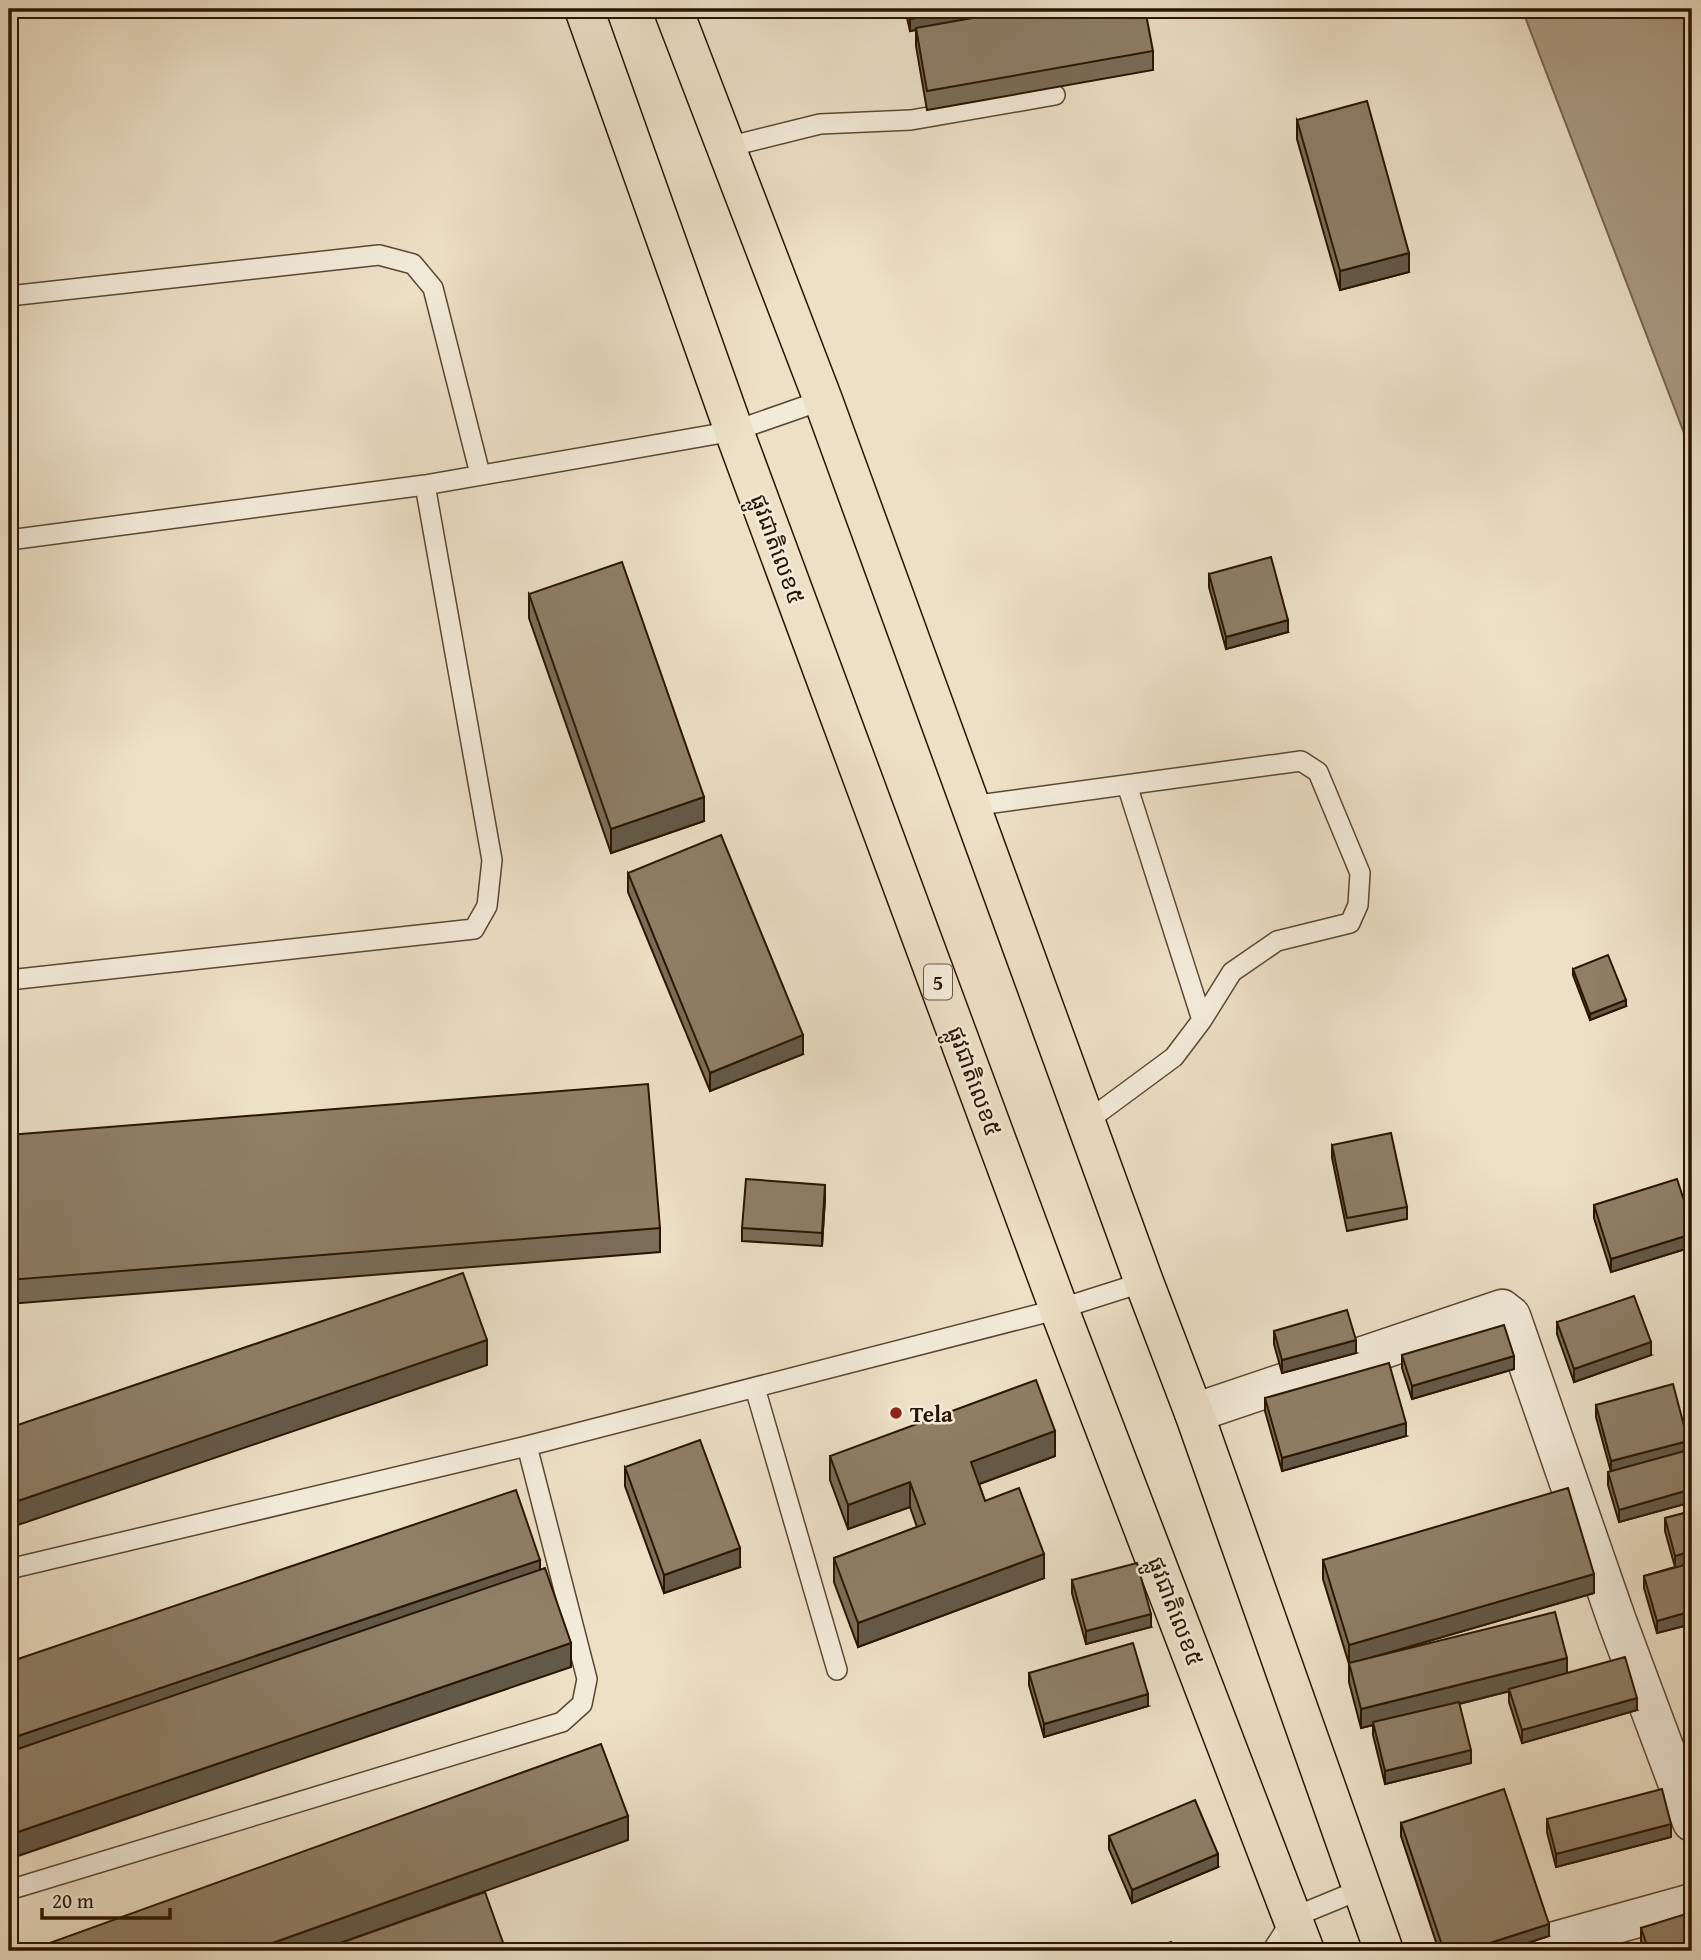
<svg xmlns="http://www.w3.org/2000/svg" width="1701" height="1960" viewBox="0 0 1701 1960" font-family="'Gentium Book Plus','Noto Sans Khmer',serif">
	<style>
		.water { fill: #aa9b83; stroke: #76654f; stroke-width: 2 }
		.lines { fill: none; stroke-linecap: round; stroke-linejoin: round }
		.service-casing { stroke: #5a4832; stroke-width: 22 }
		.minor-casing { stroke: #5a4832; stroke-width: 41 }
		.trunk-casing { stroke: #291500; stroke-width: 41 }
		.service { stroke: #f3ebda; stroke-width: 19 }
		.minor { stroke: #f3ebda; stroke-width: 38 }
		.trunk { stroke: #ece0c6; stroke-width: 38 }
		.wall { fill: #7a6d59; stroke: #291500; stroke-width: 2 }
		.shaded-wall { fill: #635948; stroke: #291500; stroke-width: 2 }
		.building { fill: #8e7f67; stroke: #291500; stroke-width: 2 }
		.poi-dot { fill: #8f2418; stroke: #f3ebda; stroke-width: 2.5 }
		.labels { text-anchor: middle; dominant-baseline: central; stroke-width: 5; stroke-linejoin: round; paint-order: stroke }
		.shield { fill: #f3ebda; stroke: #665541; stroke-width: 2 }
		.shield-label { font-size: 21px; font-weight: bold; fill: #291500 }
		.street-label { font-size: 23px; fill: #291500; stroke: #f3ebda }
		.poi-label { font-size: 23px; font-weight: bold; fill: #291500; stroke: #f3ebda; text-anchor: start }
	</style>
	<rect width="100%" height="100%" fill="#ece0c6"/>
	<filter id="stains"><feTurbulence type="fractalNoise" baseFrequency=".00286" numOctaves="4"/><feColorMatrix values="0 0 0 0 .2 0 0 0 0 .09 0 0 0 0 .02 0 0 0 .5 -.17"/></filter>
	<radialGradient id="worn" r=".72"><stop offset=".6" stop-color="#630" stop-opacity="0"/><stop offset="1" stop-color="#630" stop-opacity=".3"/></radialGradient>
	<path class="water" d="M1522 9H1692V454Z"/>
	<g class="lines">
		<g class="service-casing">
			<path id="service" d="M727 147 820 124 911 120 1055 95
				M9 296 379 255 413 264 433 288 480 474
				M9 540 425 485 734 431 823 400
				M1127 785 1202 1020
				M971 806 1301 761 1318 772 1360 873 1358 905 1350 923 1277 941 1232 972 1202 1020 1174 1057 1086 1122
				M9 980 474 929 487 906 492 860 425 485
				M755 1388 837 1670
				M9 1569 527 1446 1059 1309 1144 1282
				M9 1890 562 1722 582 1704 587 1679 527 1446
				M1272 1951 1294 1917 1362 1889"/>
		</g>
		<g class="minor-casing">
			<path id="minor" d="M1194 1413 1502 1309 1511 1316 1617 1621 1692 1822
				M1519 1951 1692 1903"/>
		</g>
		<g class="trunk-casing">
			<path id="trunk" d="M584 9 734 431 1059 1309 1305 1951
				M673 9 823 400 1144 1282 1194 1413 1384 1951"/>
		</g>
		<use href="#service" class="service"/>
		<use href="#minor" class="minor"/>
		<use href="#trunk" class="trunk"/>
	</g>
	<path class="wall" d="M905 9H981V16L1153 51V70L927 110 916 46V30L910 31Z
		M1297 120 1409 272 1340 290 1297 139Z
		M1209 574 1288 632 1226 649 1209 587Z
		M529 594 704 821 611 853 529 618Z
		M628 873 803 1054 710 1091 628 892Z
		M1573 969 1626 1006 1590 1020 1573 975Z
		M9 1135 660 1228V1252L9 1304Z
		M1332 1145 1407 1207V1219L1347 1231 1332 1158Z
		M825 1198 822 1246 742 1241V1228Z
		M1594 1205 1692 1225V1247L1611 1272 1594 1218Z
		M1557 1322 1651 1355 1574 1382 1557 1334Z
		M1274 1331 1356 1353 1282 1373 1274 1344Z
		M1402 1355 1514 1369 1412 1399 1402 1368Z
		M1265 1398 1406 1436 1282 1471 1265 1411Z
		M1596 1405 1688 1450 1692 1449V1502L1619 1522 1608 1485V1472H1611L1596 1417Z
		M830 1456H1055L979 1484 985 1501 1044 1578 858 1647 834 1582V1558L917 1527 910 1507 848 1529 830 1480Z
		M625 1467 740 1567 664 1593 625 1486Z
		M1692 1511V1624L1657 1633 1644 1588V1576L1675 1567 1665 1531V1518Z
		M1323 1560 1594 1593 1371 1658 1567 1673 1637 1710 1522 1743 1509 1702V1691L1459 1704 1471 1763 1385 1784 1373 1735V1725L1361 1728 1349 1682V1664L1323 1579Z
		M1072 1580 1151 1627 1086 1644 1072 1593Z
		M1029 1673 1148 1706 1044 1737 1029 1685Z
		M1547 1819 1671 1837 1556 1867 1547 1832Z
		M1401 1823 1549 1936 1503 1951H1439L1401 1836Z
		M1109 1836 1218 1867 1132 1903 1109 1849Z
		M1641 1928 1692 1951H1645L1641 1941Z"/>
	<path class="shaded-wall" d="M958 9H981V17L910 31V19Z
		M1409 253V272L1340 290V271Z
		M1288 620V632L1226 649V637Z
		M704 797V821L611 853V829Z
		M1626 1000V1006L1590 1020V1014Z
		M803 1035V1054L710 1091V1073Z
		M825 1185V1198L822 1246V1233Z
		M1692 1234V1247L1611 1272V1259Z
		M487 1340V1365L9 1528V1504Z
		M1356 1340V1353L1282 1373V1360Z
		M1651 1342V1355L1574 1382V1369Z
		M1514 1356V1369L1412 1399V1386Z
		M1406 1423V1436L1282 1471V1458Z
		M1055 1431V1456L971 1487V1462Z
		M1688 1441V1454L1611 1474V1461Z
		M910 1482V1507L848 1529V1505Z
		M1692 1489V1502L1619 1522V1510Z
		M740 1548V1567L664 1593V1575Z
		M1692 1551V1564L1675 1569V1556Z
		M1044 1554V1578L858 1647V1623Z
		M540 1560V1584L9 1764V1739Z
		M1594 1574V1593L1349 1664V1645Z
		M1692 1611V1624L1657 1633V1621Z
		M1151 1614V1627L1086 1644V1631Z
		M571 1643V1667L9 1859V1835Z
		M1567 1658V1677L1361 1728V1709Z
		M1148 1694V1706L1044 1737V1724Z
		M1637 1698V1710L1522 1743V1730Z
		M1471 1750V1763L1385 1784V1771Z
		M628 1816V1840L318 1951H250Z
		M1671 1824V1837L1556 1867V1854Z
		M1218 1854V1867L1132 1903V1890Z
		M1549 1924V1936L1503 1951H1465Z"/>
	<path class="building" d="M908 9H958L910 19Z
		M1023 9H1145L1153 51 927 91 916 28Z
		M1367 101 1409 253 1340 271 1297 120Z
		M1271 557 1288 620 1226 637 1209 574Z
		M622 562 704 797 611 829 529 594Z
		M721 835 803 1035 710 1073 628 873Z
		M1608 955 1626 1000 1590 1014 1573 969Z
		M648 1084 660 1228 9 1280V1135Z
		M1391 1133 1407 1207 1347 1218 1332 1145Z
		M746 1179 825 1185 822 1233 742 1228Z
		M1677 1179 1692 1225V1234L1611 1259 1594 1205Z
		M463 1273 487 1340 9 1504V1428Z
		M1634 1296 1651 1342 1574 1369 1557 1322Z
		M1347 1310 1356 1340 1282 1360 1274 1331Z
		M1504 1325 1514 1356 1412 1386 1402 1355Z
		M1389 1363 1406 1423 1282 1458 1265 1398Z
		M1036 1380 1055 1431 971 1462 985 1501 1019 1488 1044 1554 858 1623 834 1558 925 1524 910 1482 848 1505 830 1456Z
		M1673 1384 1688 1441 1611 1461 1596 1405Z
		M700 1440 740 1548 664 1575 625 1467Z
		M1692 1449V1489L1619 1510 1608 1472Z
		M1568 1488 1594 1574 1349 1645 1323 1560Z
		M516 1490 540 1560 9 1739V1662Z
		M1692 1511V1551L1675 1556 1665 1518Z
		M1137 1563 1151 1614 1086 1631 1072 1580Z
		M1692 1563V1611L1657 1621 1644 1576Z
		M545 1568 571 1643 9 1835V1752Z
		M1555 1612 1567 1658 1361 1709 1349 1663Z
		M1133 1643 1148 1694 1044 1724 1029 1673Z
		M1625 1657 1637 1698 1522 1730 1509 1689Z
		M1459 1702 1471 1750 1385 1771 1373 1722Z
		M601 1744 628 1816 250 1951H34L33 1949Z
		M1504 1789 1549 1924 1465 1951H1444L1401 1823Z
		M1662 1789 1671 1824 1556 1854 1547 1819Z
		M1195 1800 1218 1854 1132 1890 1109 1836Z
		M485 1892 506 1951H318Z
		M1692 1912V1951H1649L1641 1928Z
		M1171 1942 1174 1951H1144Z"/>
	<circle class="poi-dot" cx="896" cy="1413" r="7"/>
	<g class="labels">
		<rect class="shield" x="924" y="964.5" width="28" height="35" rx="5"/>
		<g class="shield-label">
			<text x="938" y="982">5</text>
		</g>
		<g class="street-label">
			<text transform="translate(778 549) rotate(70)">ផ្លូវជាតិលេខ៥</text>
			<text transform="translate(975 1081) rotate(70)">ផ្លូវជាតិលេខ៥</text>
			<text transform="translate(1176 1611) rotate(69)">ផ្លូវជាតិលេខ៥</text>
		</g>
		<g class="poi-label">
			<text x="910" y="1413">Tela</text>
		</g>
	</g>
	<rect width="1701" height="1960" fill="none" stroke="#ece0c6" stroke-width="35"/>
	<rect x="10" y="10" width="1680" height="1939" fill="none" stroke="#291500" stroke-width="3.5"/>
	<rect x="18" y="18" width="1666" height="1925" fill="none" stroke="#291500" stroke-width="2"/>
	<path d="M42 1908v10h128v-10" fill="none" stroke="#291500" stroke-width="3.5"/>
	<text x="52" y="1908" font-size="21" fill="#291500" stroke="#f3ebda" stroke-width="5" paint-order="stroke">20 m</text>
	<rect width="100%" height="100%" filter="url(#stains)"/>
	<rect width="100%" height="100%" fill="url(#worn)"/>
</svg>
